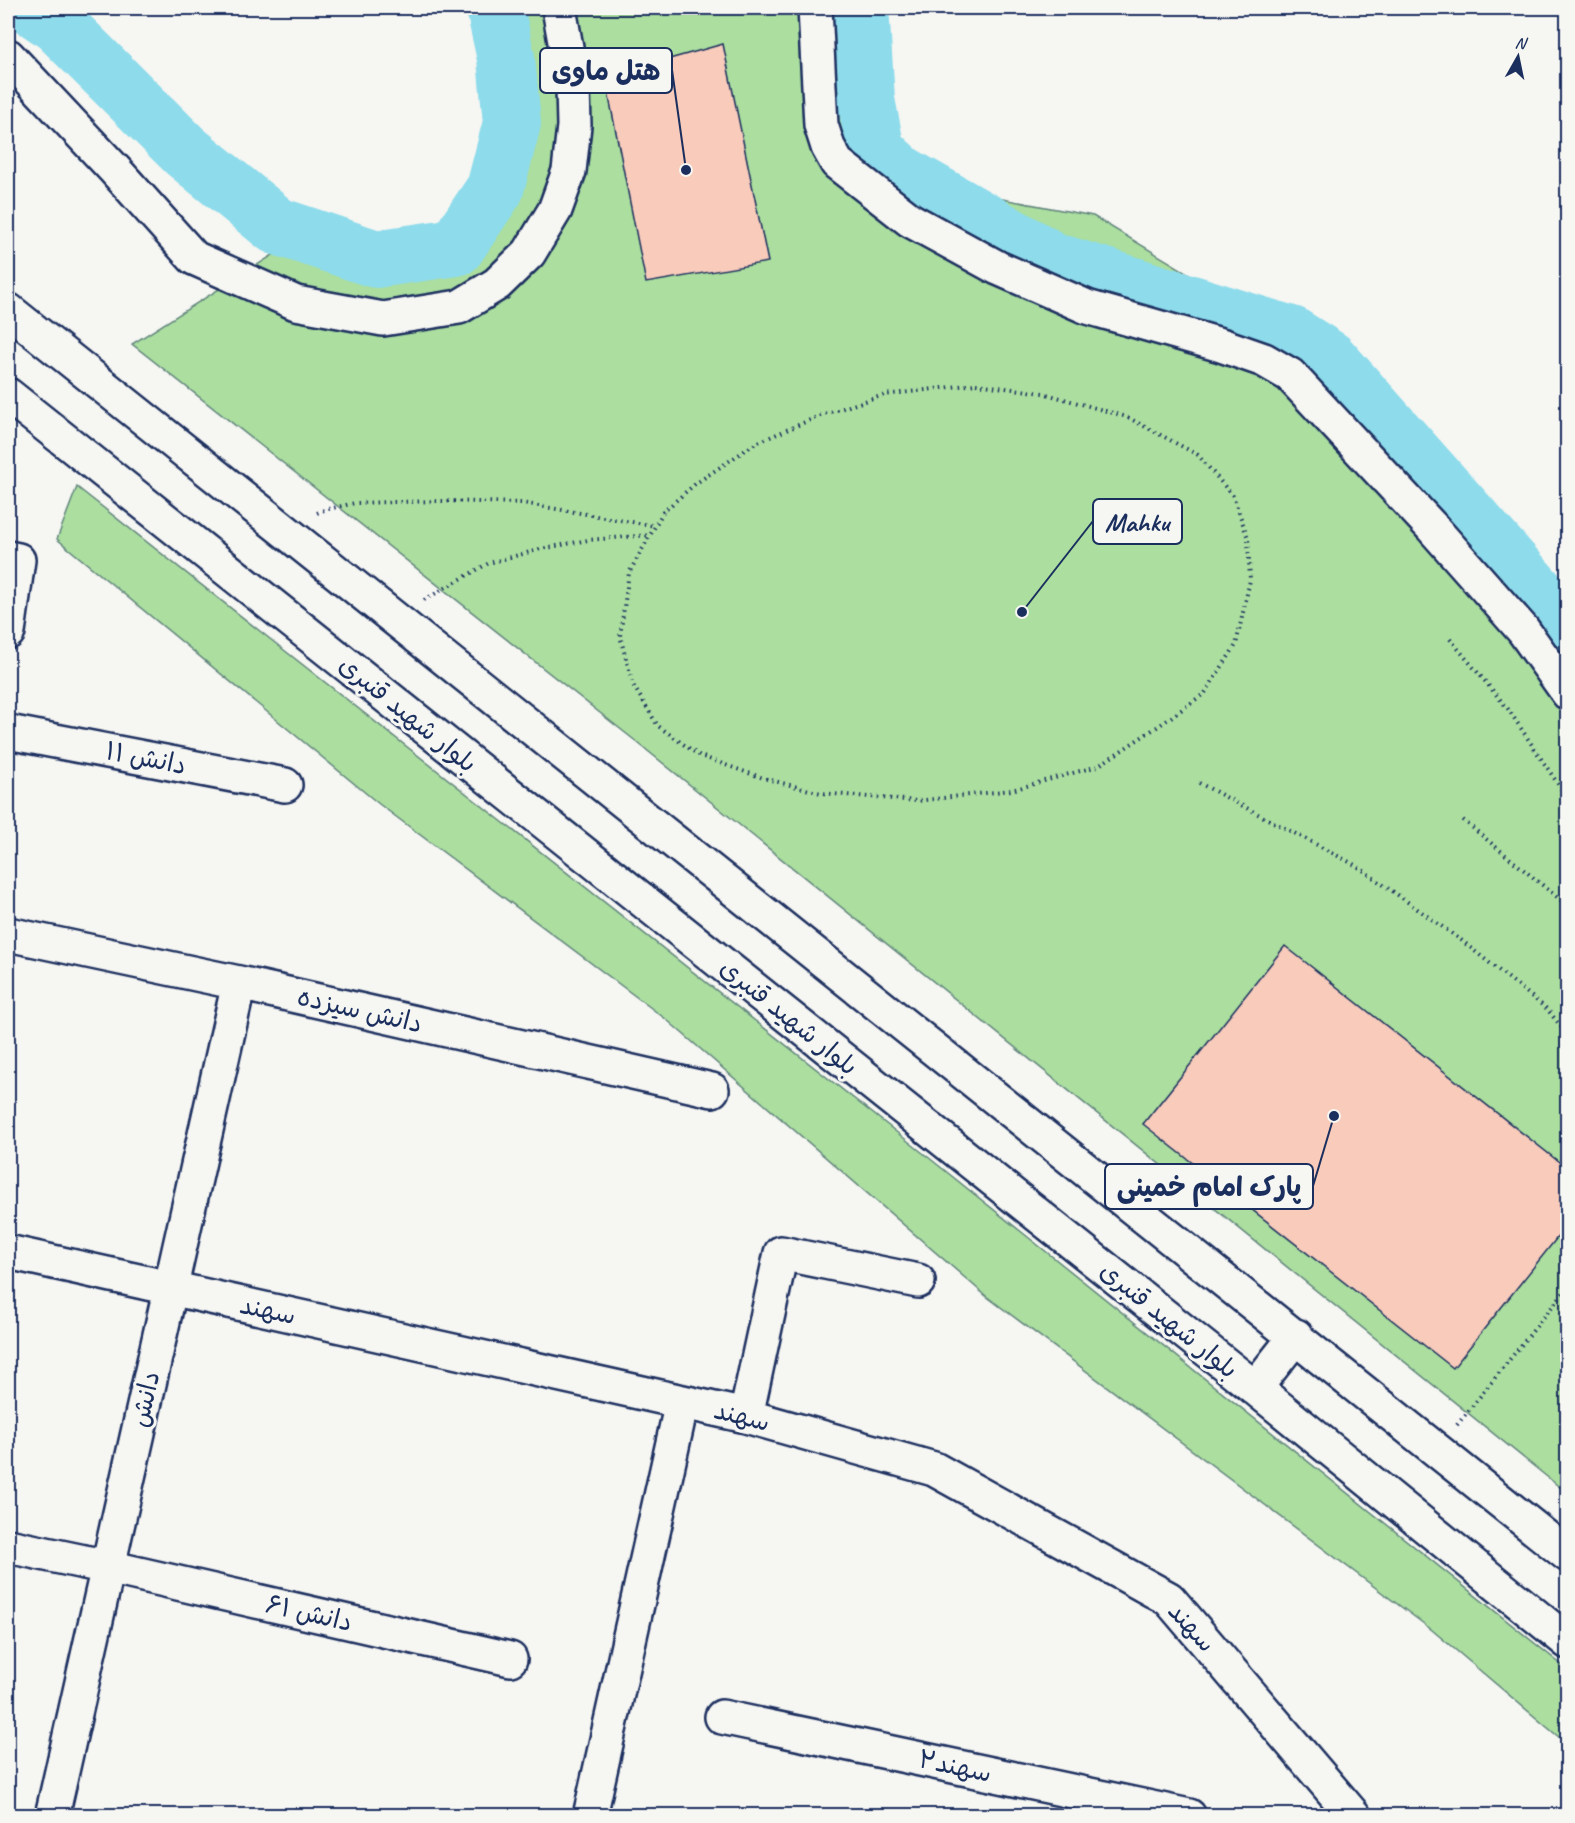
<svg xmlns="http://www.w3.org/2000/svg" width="1575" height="1823" viewBox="0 0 1575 1823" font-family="Caveat,'Playpen Sans Arabic',sans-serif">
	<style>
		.green { fill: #abde9f; stroke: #63867e; stroke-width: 1.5 }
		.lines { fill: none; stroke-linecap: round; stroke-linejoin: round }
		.river { stroke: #8ddbeb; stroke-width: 58 }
		.building { fill: #f8cbbb; stroke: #1b2f5e; stroke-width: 1.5 }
		.minor-casing { stroke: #1b2f5e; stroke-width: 38 }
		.highway-casing { stroke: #1b2f5e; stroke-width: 38 }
		.path { stroke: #1b2f5e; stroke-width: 4; stroke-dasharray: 1.5 4.5; stroke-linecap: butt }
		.minor { stroke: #f6f6f2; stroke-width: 33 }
		.highway { stroke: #f6f6f2; stroke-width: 33 }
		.labels { text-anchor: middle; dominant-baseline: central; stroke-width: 6; stroke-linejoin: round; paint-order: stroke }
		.street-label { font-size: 26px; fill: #1b2f5e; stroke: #f6f6f2 }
		.leader { fill: none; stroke: #1b2f5e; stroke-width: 2 }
		.callout-dot { fill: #1b2f5e; stroke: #f6f6f2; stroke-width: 2 }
		.callout { fill: #f6f6f2; stroke: #1b2f5e; stroke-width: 2 }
		.callout-label { font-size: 27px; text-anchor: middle; font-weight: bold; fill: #1b2f5e }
	</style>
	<rect width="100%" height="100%" fill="#f6f6f2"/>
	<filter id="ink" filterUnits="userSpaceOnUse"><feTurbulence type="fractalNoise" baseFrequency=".0167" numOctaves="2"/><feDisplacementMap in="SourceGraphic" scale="12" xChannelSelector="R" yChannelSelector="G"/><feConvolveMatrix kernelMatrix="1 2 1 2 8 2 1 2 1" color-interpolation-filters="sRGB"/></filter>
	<g filter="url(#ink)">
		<path class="green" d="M519 8H838L839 25 929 185 1093 216 1309 346 1567 636V1493L633 739 132 344 284 248 440 274 531 156Z
			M77 487 928 1157 1567 1669V1744L1432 1630 986 1296 667 1020 379 804 57 539Z"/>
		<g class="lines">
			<path class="river" d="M34 8 56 23 185 151 277 226 376 259 456 247 495 189 512 123 506 58 495 8
				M860 8 866 100 876 151 901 174 1053 261 1291 335 1329 359 1568 628"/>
		</g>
		<path class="building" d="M723 44 768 262 646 283 605 77Z
			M1285 946 1568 1169V1224L1453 1368 1143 1124Z"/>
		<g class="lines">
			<g class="minor-casing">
				<path id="minor" d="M815 8 821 125 828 147 837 163 910 220 998 268 1087 307 1221 345 1264 360 1290 375 1431 526 1523 630 1568 693
					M8 56 115 170 194 258 296 303 383 319 459 307 497 284 529 253 555 210 569 171 574 126 573 87 559 8
					M8 558 18 560 8 632
					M8 732 285 785
					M8 934 239 983 712 1090
					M8 1252 746 1416 934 1469 1169 1599 1354 1816
					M746 1416 781 1253 918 1281
					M8 1546 108 1567 510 1659
					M722 1717 1189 1816
					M52 1816 239 983
					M590 1816 682 1402"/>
			</g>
			<g class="highway-casing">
				<path id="highway" d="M8 310 1568 1555
					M8 395 1255 1388 1568 1642
					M1255 1388 1296 1336"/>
			</g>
			<path class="path" d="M976 384 1043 393 1127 417 1198 455 1233 496 1248 538 1250 580 1236 645 1205 693 1160 725 1098 766 1012 790 917 801 821 793 763 778 700 756 658 726 633 685 620 636 629 573 663 512 695 484 756 443 824 414 884 395Z
				M317 513 324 510 355 503 440 501 522 503 655 526
				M424 600 489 563 541 549 588 540 650 535
				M1450 639 1508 709 1568 799
				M1199 783 1357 866 1461 940 1547 1009 1568 1035
				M1463 820 1568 906
				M1457 1425 1568 1287"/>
			<use href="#minor" class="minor"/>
			<use href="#highway" class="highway"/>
		</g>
	</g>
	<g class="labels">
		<g class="street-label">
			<text transform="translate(408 714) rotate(39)">بلوار شهید قنبری</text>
			<text transform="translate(146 758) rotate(11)">دانش ۱۱</text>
			<text transform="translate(360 1010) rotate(13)">دانش سیزده</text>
			<text transform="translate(789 1017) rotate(39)">بلوار شهید قنبری</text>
			<text transform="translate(268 1310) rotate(12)">سهند</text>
			<text transform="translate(1169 1320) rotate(39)">بلوار شهید قنبری</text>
			<text transform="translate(145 1399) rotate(-77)">دانش</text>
			<text transform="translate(742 1416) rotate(14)">سهند</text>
			<text transform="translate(309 1613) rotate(13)">دانش ۶۱</text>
			<text transform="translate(1192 1627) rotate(48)">سهند</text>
			<text transform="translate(955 1766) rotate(12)">سهند۲</text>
		</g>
	</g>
	<path class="leader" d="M686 170L672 70M1022 612L1093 521M1334 1116L1313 1186"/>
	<g class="callout-dot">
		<circle cx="686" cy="170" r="6"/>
		<circle cx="1022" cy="612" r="6"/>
		<circle cx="1334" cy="1116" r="6"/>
	</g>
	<g class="callout">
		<rect x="540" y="48" width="132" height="45" rx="6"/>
		<rect x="1093" y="499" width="89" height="45" rx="6"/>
		<rect x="1105" y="1164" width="208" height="45" rx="6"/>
	</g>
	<g class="callout-label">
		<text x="606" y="80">هتل ماوی</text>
		<text x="1137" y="531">Mahku</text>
		<text x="1209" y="1196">پارک امام خمینی</text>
	</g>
	<rect width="1575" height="1823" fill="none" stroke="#f6f6f2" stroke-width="30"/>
	<rect x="15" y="15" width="1545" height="1793" fill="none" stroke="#1b2f5e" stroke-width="2" filter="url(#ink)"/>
	<g transform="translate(1518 57) rotate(9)" stroke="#f6f6f2" stroke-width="4.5" paint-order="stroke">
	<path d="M0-4.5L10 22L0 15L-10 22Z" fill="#1b2f5e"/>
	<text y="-9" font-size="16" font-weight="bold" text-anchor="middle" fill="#1b2f5e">N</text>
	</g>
</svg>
